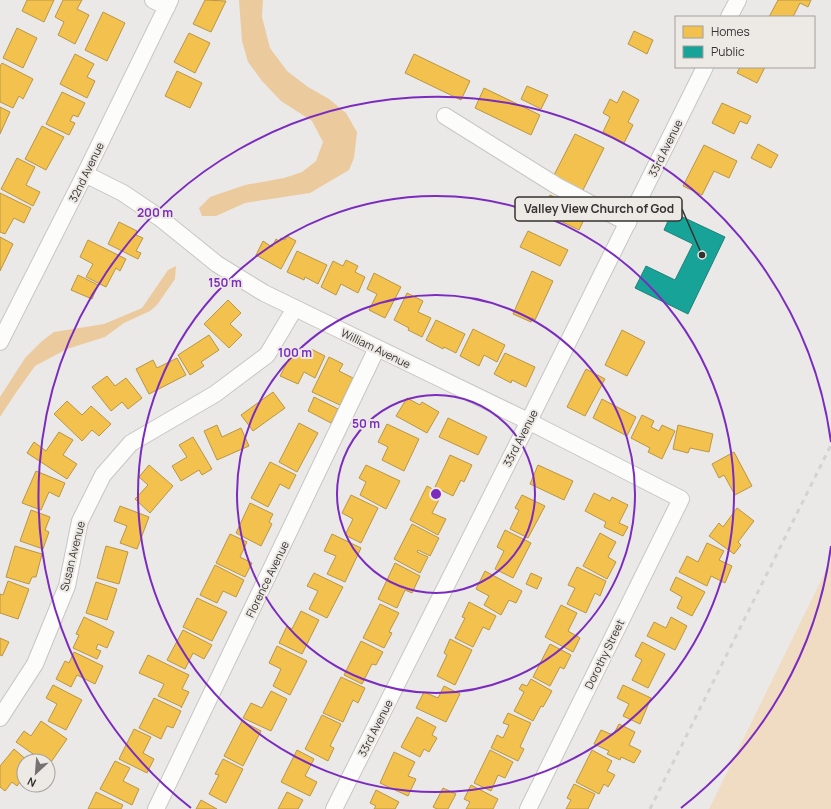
<svg xmlns="http://www.w3.org/2000/svg" width="831" height="809" viewBox="0 0 831 809" font-family="Manrope,sans-serif">
	<style>
		.green { fill: #f0dcc3 }
		.water { fill: #ebca9d }
		.homes { fill: #f2c14e; stroke: #b99645 }
		.public { fill: #17a398; stroke: #208179 }
		.lines { fill: none; stroke-linecap: round; stroke-linejoin: round }
		.minor-casing { stroke: #c7c6c4; stroke-width: 18 }
		.minor { stroke: #fcfcfb; stroke-width: 16 }
		.rail { stroke: #d3d3d2; stroke-width: 3; stroke-dasharray: 5 5; stroke-linecap: butt }
		.ring { fill: none; stroke: #7b2cbf; stroke-width: 2 }
		.labels { text-anchor: middle; dominant-baseline: central; stroke-width: 4; stroke-linejoin: round; paint-order: stroke }
		.street-label { font-size: 11px; fill: #343331; stroke: #ede9e5 }
		.centre { fill: #7b2cbf; stroke: #ede9e5; stroke-width: 2 }
		.ring-label { font-size: 12px; text-anchor: middle; font-weight: bold; fill: #7b2cbf; stroke: #ede9e5; stroke-width: 4; stroke-linejoin: round; paint-order: stroke }
		.leader { fill: none; stroke: #343331; stroke-width: 1.5 }
		.callout-dot { fill: #343331; stroke: #ede9e5; stroke-width: 1.5 }
		.callout { fill: #ede9e5; stroke: #343331; stroke-width: 1.5 }
		.callout-label { font-size: 12px; text-anchor: middle; font-weight: bold; fill: #343331 }
	</style>
	<rect width="100%" height="100%" fill="#ebe9e7"/>
	<path class="green" d="M831 560V809H709Z"/>
	<path class="water" d="M239 0H263L262 17 270 48 287 71 308 87 329 99 346 113 357 132 354 158 349 170 310 193 245 203 216 216H202L199 208 210 197 245 185 284 178 302 172 316 161 323 142 312 121 281 101 262 81 248 62 242 41Z
		M176 266 175 279 157 305 150 311 124 323 105 337 67 349 35 366 15 394 0 417V397L25 358 42 341 54 332 104 324 142 308 168 270Z"/>
	<path class="homes" d="M27 0H54L44 22 22 11Z
		M63 0H82L77 9 89 15 75 44 58 35 64 22 55 17Z
		M205 0 226 1 211 32 193 24Z
		M778 0H811L808 7 800 3 793 17H769Z
		M103 12 125 23 107 61 85 50Z
		M17 28 37 38 23 68 3 58Z
		M634 31 653 40 647 54 628 44Z
		M189 33 210 43 195 73 174 62Z
		M75 54 94 64 87 77 95 81 87 98 60 84Z
		M414 54 470 81 461 100 405 73Z
		M2 63 33 79 23 99 19 96 13 108 0 102V66Z
		M740 67H765L757 83 737 73Z
		M177 71 202 83 190 108 165 96Z
		M527 86 548 95 541 109 521 99Z
		M484 88 540 115 531 135 475 108Z
		M623 91 639 100 628 122 633 125 624 143 603 132 610 117 603 113 610 99 617 103Z
		M62 92 85 103 78 117 73 115 70 121 75 123 69 135 46 124Z
		M722 103 751 116 747 124 740 121 734 134 712 123Z
		M0 107 10 112 0 134Z
		M42 126 64 137 46 170 25 159Z
		M575 134 604 148 582 192 553 177Z
		M758 144 778 155 771 168 751 158Z
		M704 145 737 161 729 178 714 171 702 195 683 186Z
		M17 158 35 167 26 185 40 192 33 206 1 189Z
		M0 193 31 208 24 223 14 218 5 234 0 232Z
		M550 195 587 213 579 230 542 212Z
		M119 222 137 231 136 235 143 238 136 251 141 253 138 259 108 244Z
		M528 231 568 250 560 266 520 247Z
		M287 236 296 241 281 269 256 255 263 241 272 247 276 239 279 241 281 238 285 240Z
		M0 237 13 244 0 271Z
		M88 240 126 259 120 271 116 268 106 287 86 277 93 264 80 257Z
		M297 251 327 265 318 284 305 277 304 280 287 272Z
		M346 260 358 266 355 272 365 277 358 293 341 284 336 295 321 287 333 261 343 266Z
		M532 271 553 281 535 320 532 318 531 322 513 314Z
		M374 273 401 287 385 318 369 310 377 294 367 289Z
		M78 275 98 285 92 299 71 290Z
		M407 293 423 301 418 312 431 318 422 337 408 330 409 328 394 320Z
		M228 300 241 313 230 324 242 335 229 348 204 324Z
		M436 320 465 334 456 353 444 347 443 349 426 340Z
		M473 329 505 345 497 362 484 355 479 366 460 356Z
		M622 330 645 342 627 376 605 365Z
		M209 335 219 350 201 362 204 366 190 375 178 355Z
		M294 349 308 356 311 349 325 356 315 378 304 372 298 384 280 376Z
		M505 353 535 367 526 387 512 380 511 383 494 374Z
		M329 357 343 364 339 371 353 378 340 405 312 392Z
		M177 358 186 375 149 394 136 369 153 360 157 368Z
		M586 369 605 379 585 416 567 407Z
		M107 376 115 386 126 378 142 398 128 409 122 402 111 411 92 387Z
		M273 392 285 408 253 431 241 415Z
		M314 397 338 409 331 423 308 411Z
		M407 398 420 405 422 402 439 412 427 433 396 416Z
		M602 399 636 417 627 436 593 418Z
		M67 401 82 415 91 406 111 424 99 436 92 430 82 441 54 414Z
		M642 415 654 421 651 427 659 431 662 425 675 431 662 459 648 452 650 448 631 438Z
		M448 418 487 437 478 455 439 437Z
		M299 423 318 433 297 472 279 462Z
		M387 424 419 439 404 471 382 460 388 447 378 442Z
		M217 425 222 437 241 428 249 446 217 460 204 431Z
		M678 425 713 434 709 452 690 448 688 453 673 449Z
		M59 432 73 440 63 455 77 464 67 479 27 453 34 442 46 451Z
		M193 437 212 469 202 475 199 470 181 481 172 466 187 457 179 445Z
		M734 452 752 486 735 495 724 475 719 478 712 464Z
		M450 455 472 465 464 482 461 480 453 496 435 487Z
		M270 462 296 475 289 489 280 484 268 507 251 498Z
		M149 465 173 486 150 513 135 499 148 485 139 477Z
		M366 465 400 481 386 509 360 495 366 482 359 478Z
		M538 465 573 481 564 500 530 484Z
		M36 471 65 483 59 497 49 492 41 510 22 503Z
		M427 486 442 494 432 513 446 519 438 535 410 520Z
		M594 493 610 501 612 497 628 505 619 523 628 527 623 536 604 527 606 522 585 511Z
		M351 495 378 508 361 543 345 535 353 519 342 513Z
		M522 495 545 506 528 538 510 529 519 510 515 508Z
		M250 503 273 514 269 522 272 524 261 546 236 533Z
		M120 506 149 517 137 549 120 543 127 526 114 521Z
		M737 508 754 521 738 542 741 545 734 554 709 536 719 523 723 527Z
		M31 510 50 517 45 530 49 532 43 549 20 541Z
		M412 524 439 538 430 556 418 550 417 552 428 557 420 573 394 559Z
		M505 530 531 543 513 578 495 569 504 551 497 547Z
		M600 533 616 542 608 557 616 562 607 579 583 566Z
		M230 534 247 542 240 557 252 563 245 577 216 563Z
		M332 534 361 548 345 582 327 574 336 556 324 551Z
		M707 543 724 551 719 560 732 566 725 583 711 576 707 586 679 572 687 556 698 562Z
		M15 546 42 554 36 577H32L29 584 6 577Z
		M106 546 128 552 119 584 97 578Z
		M395 563 420 576 412 593 405 590 397 608 378 599Z
		M215 565 244 580 236 597 223 591 217 603 200 595Z
		M577 567 606 581 600 596 595 593 586 613 567 604 575 588 568 585Z
		M485 571 522 591 516 603 509 600 501 615 484 605 489 596 476 589Z
		M314 573 343 587 327 618 309 609 318 591 307 586Z
		M531 573 542 578 537 589 526 584Z
		M676 577 705 592 692 616 677 608 682 597 670 590Z
		M8 581 29 589 18 619 0 613V594L3 595Z
		M96 582 117 589 107 620 86 613Z
		M197 598 227 612 212 641 183 627Z
		M469 602 496 616 489 630 483 627 473 647 455 638 465 618 462 617Z
		M380 604 399 613 389 632 392 633 384 648 363 638Z
		M561 605 577 613 568 631 580 638 573 652 545 637Z
		M301 611 319 620 302 654 279 643 287 626 292 629Z
		M84 617 114 632 107 648 98 644 96 649 101 651 97 659 73 648 79 635 76 634Z
		M671 617 687 626 675 650 647 636 654 622 666 628Z
		M183 630 212 645 204 659 193 653 185 669 167 660Z
		M0 638 9 642 2 656 0 655Z
		M450 639 472 650 455 685 437 676 447 655 444 653Z
		M361 641 383 652 376 665 372 664 362 684 344 675Z
		M642 642 665 654 648 688 632 680 642 660 635 656Z
		M550 644 571 655 564 669 560 667 550 686 533 677Z
		M277 646 307 661 290 695 273 686 281 669 269 663Z
		M74 652 103 666 95 684 77 675 71 687 56 679 65 661 69 663Z
		M148 655 189 675 182 689 189 692 181 708 182 707 158 696 164 684 139 673Z
		M341 677 365 688 358 703 353 700 343 722 323 713Z
		M531 679 552 691 543 707 541 706 533 721 514 711 524 692 519 689 522 684 527 686Z
		M53 685 82 700 66 730 48 721 57 704 46 698Z
		M623 685 651 698 640 724 623 716 629 704 617 698Z
		M444 686 460 694 446 722 416 708 424 692 438 698Z
		M271 691 287 699 271 731 243 718 251 703 262 708Z
		M154 698 181 711 173 728 167 726 161 739 139 728Z
		M508 713 531 723 520 747 524 749 518 761 491 748 497 735 503 738 509 725 503 723Z
		M322 715 341 724 330 746 334 748 328 761 305 749Z
		M417 717 436 727 432 735 437 738 429 752 424 749 420 757 401 747Z
		M41 721 67 739 49 765 48 761H43L16 742 24 731 31 736Z
		M242 721 261 731 243 766 224 756Z
		M619 724 635 732 629 745 641 751 634 763 621 757 620 760 607 754 609 751 594 744 601 730 613 735Z
		M134 729 151 737 143 753 154 759 147 773 119 759Z
		M14 749 28 761H24V765L22 768 24 769V777L17 786 12 782 5 791 0 787V766Z
		M297 750 314 759 305 776 317 782 310 796 281 782Z
		M490 750 513 762 505 778 498 775 491 791 474 783Z
		M592 750 612 761 607 771 615 775 608 787 604 784 599 794 576 782Z
		M394 752 415 762 408 776 416 779 408 796 380 783Z
		M223 759 243 769 226 803 209 794 219 775 215 774Z
		M115 761 130 768 123 781 139 789 132 805 100 789Z
		M574 784 595 794 588 809H566L571 800 567 798Z
		M471 785 498 799 493 809H466L470 802 464 799Z
		M443 788 456 794 448 809H437L433 807Z
		M376 790 399 802 395 809H374L376 806 370 803Z
		M96 792 123 805 121 809H88Z
		M287 792 303 800 298 809H278Z
		M201 800 217 809H196Z"/>
	<path class="public" d="M672 212 725 237 688 314 635 288 646 266 675 280 693 244 664 230Z"/>
	<g class="lines">
		<g class="minor-casing">
			<path id="minor" d="M153 0 167 7
				M729 17 738 0
				M445 116 557 186 628 223
				M85 174 123 193 160 218 217 264 264 293 528 421 681 499 528 809
				M0 342 85 174 170 0
				M0 718 35 664 67 586 80 521 103 475 131 443 215 394 267 355 295 308
				M156 809 377 348
				M334 809C458 562 583 315 705 67"/>
		</g>
		<use href="#minor" class="minor"/>
		<path class="rail" d="M650 809 831 445"/>
	</g>
	<g class="ring">
		<circle cx="436" cy="494" r="99"/>
		<circle cx="436" cy="494" r="199"/>
		<circle cx="436" cy="494" r="298"/>
		<path d="M831 546A398 398 0 0 1 681 808M191 808A398 398 0 1 1 831 442"/>
	</g>
	<g class="labels">
		<g class="street-label">
			<text transform="translate(665 148) rotate(-64)">33rd Avenue</text>
			<text transform="translate(86 172) rotate(-64)">32nd Avenue</text>
			<text transform="translate(376 348) rotate(26)">William Avenue</text>
			<text transform="translate(520 438) rotate(-63)">33rd Avenue</text>
			<text transform="translate(72 556) rotate(-76)">Susan Avenue</text>
			<text transform="translate(267 579) rotate(-64)">Florence Avenue</text>
			<text transform="translate(604 654) rotate(-64)">Dorothy Street</text>
			<text transform="translate(375 728) rotate(-63)">33rd Avenue</text>
		</g>
	</g>
	<circle cx="436" cy="494" r="6" class="centre"/>
	<g class="ring-label">
		<text x="155" y="217">200 m</text>
		<text x="225" y="287">150 m</text>
		<text x="295" y="357">100 m</text>
		<text x="366" y="428">50 m</text>
	</g>
	<path class="leader" d="M702 255L682 209"/>
	<circle class="callout-dot" cx="702" cy="255" r="4"/>
	<rect class="callout" x="515" y="197" width="167" height="24" rx="4"/>
	<g class="callout-label">
		<text x="599" y="213">Valley View Church of God</text>
	</g>
	<rect x="675" y="16" width="140" height="52" fill="#ede9e5" stroke="#a3a09d"/>
	<rect x="683" y="26" width="20" height="12" fill="#f2c14e" stroke="#a3a09d"/>
	<text x="711" y="36" font-size="12" fill="#343331">Homes</text>
	<rect x="683" y="46" width="20" height="12" fill="#17a398" stroke="#a3a09d"/>
	<text x="711" y="56" font-size="12" fill="#343331">Public</text>
	<g transform="translate(36 773) rotate(206)"><circle r="19" fill="#ede9e5" stroke="#a3a09d"/>
	<path d="M0-3L7 15L0 10L-7 15Z" fill="#747371"/>
	<text y="-6" font-size="11" font-weight="bold" text-anchor="middle" fill="#343331">N</text>
	</g>
</svg>
